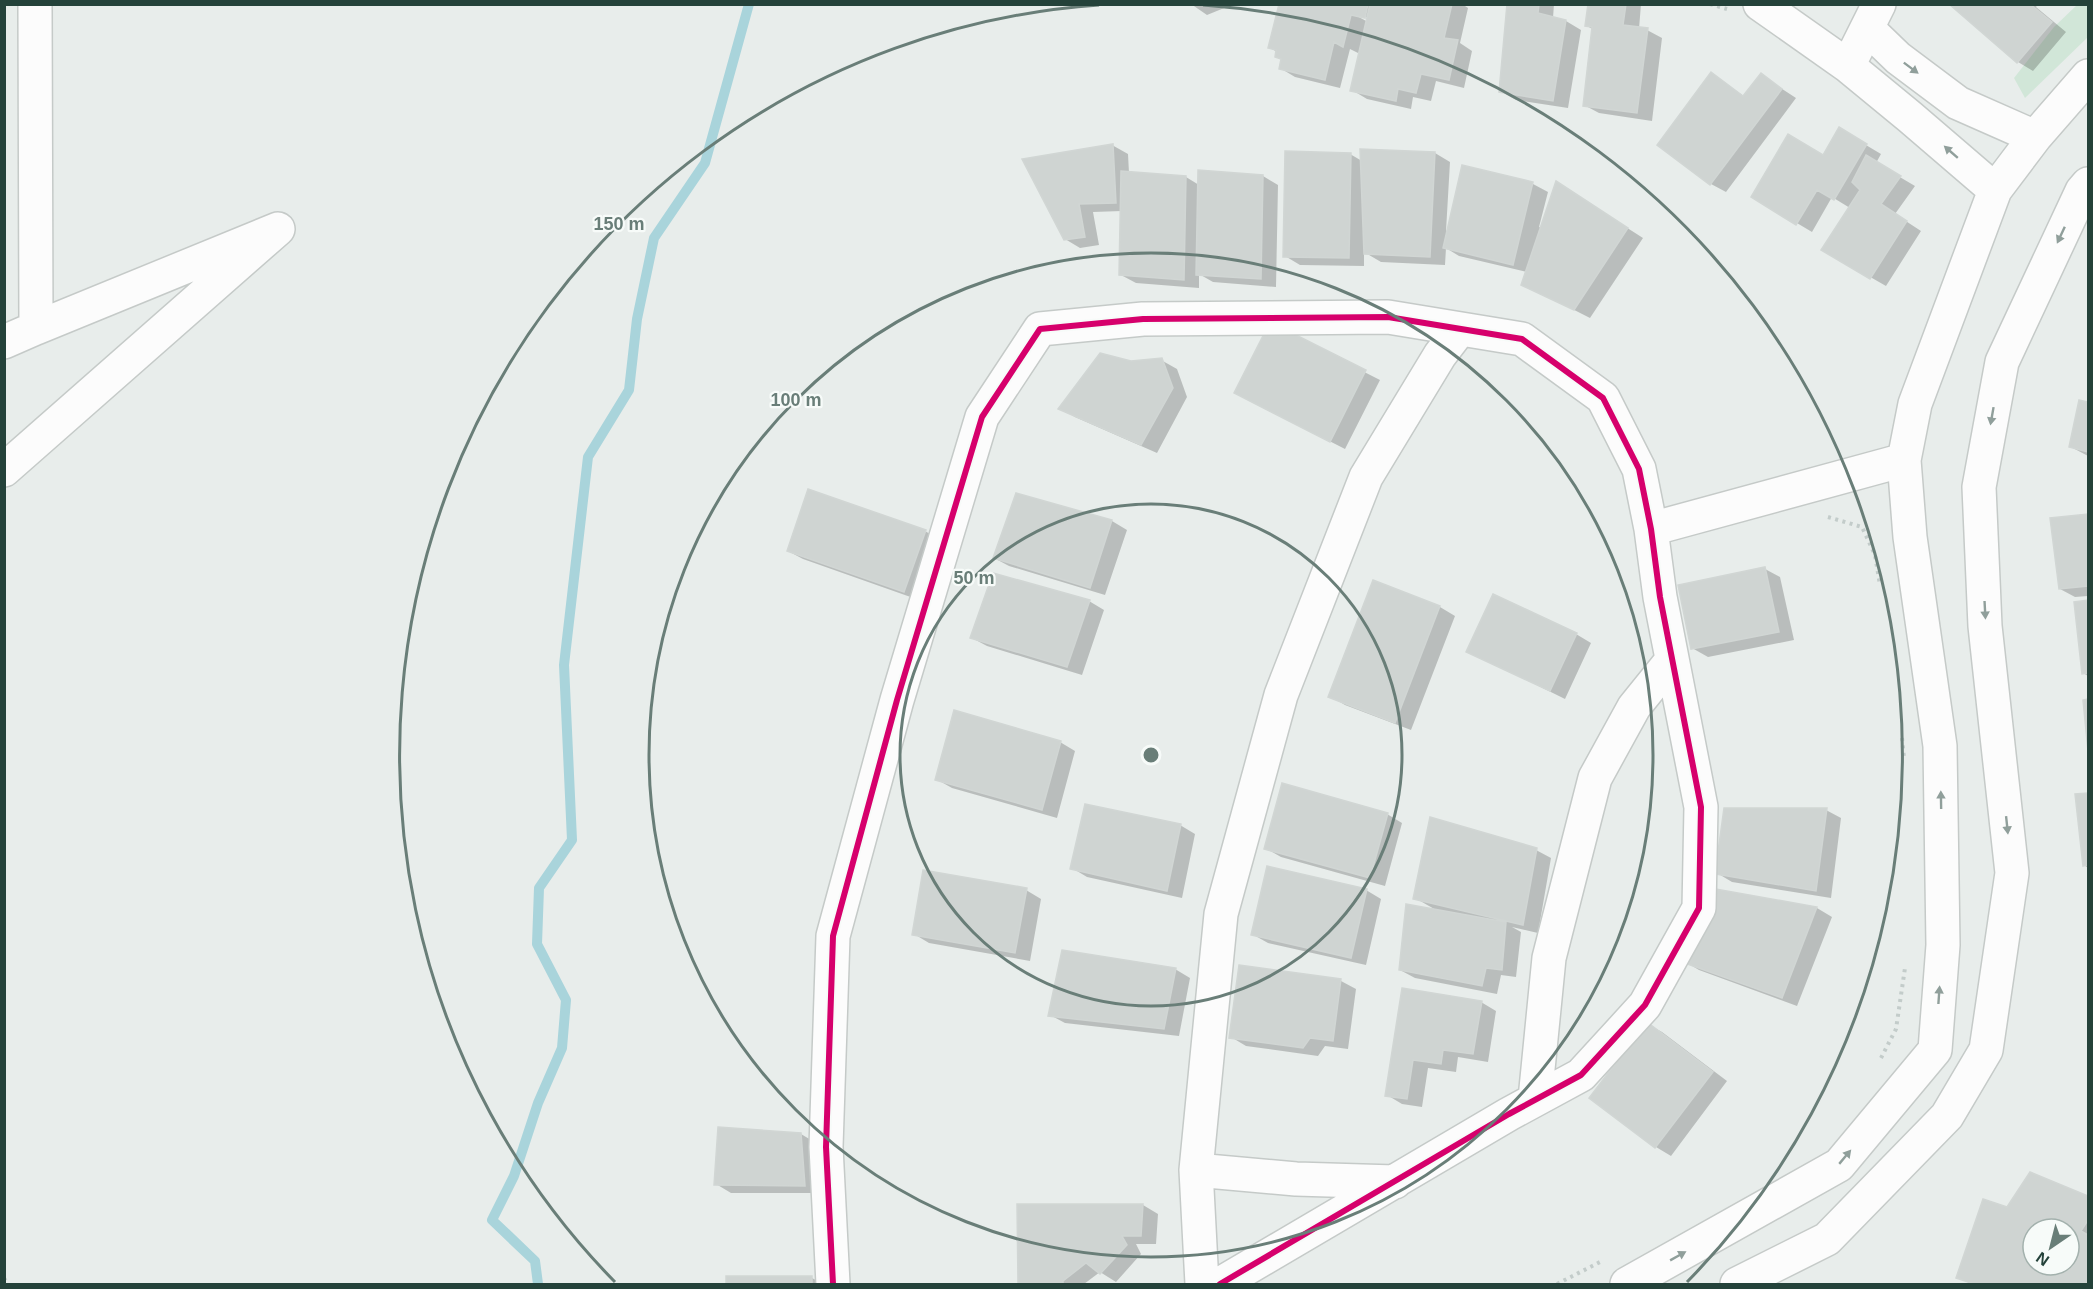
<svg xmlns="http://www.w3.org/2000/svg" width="2093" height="1289" viewBox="0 0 2093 1289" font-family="Arial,sans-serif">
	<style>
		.green { fill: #d1e6d8 }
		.shadow { fill: #0003; fill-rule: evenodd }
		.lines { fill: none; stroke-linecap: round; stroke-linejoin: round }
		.stream { stroke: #a9d4db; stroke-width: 10 }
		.building { fill: #cfd4d2; stroke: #d1d6d4; stroke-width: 1.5; fill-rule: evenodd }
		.minor-casing { stroke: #c5cac8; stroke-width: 36 }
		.path { stroke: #c3ccca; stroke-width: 4; stroke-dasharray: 3 4.5; stroke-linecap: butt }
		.minor { stroke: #fcfcfc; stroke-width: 33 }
		.cycleway-casing { stroke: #f7fbf9; stroke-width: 10 }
		.cycleway { stroke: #d6006c; stroke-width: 6 }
		.oneway { fill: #909f9b }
		.ring { fill: none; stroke: #697e78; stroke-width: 3 }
		.centre { fill: #697e78; stroke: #f7fbf9; stroke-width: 3 }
		.ring-label { font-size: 18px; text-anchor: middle; font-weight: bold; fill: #697e78; stroke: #f7fbf9; stroke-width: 4.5; stroke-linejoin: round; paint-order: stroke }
	</style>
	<rect width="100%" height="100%" fill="#e8edeb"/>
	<path class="green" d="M2078 4 2088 5V37L2025 98 2014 78 2054 27Z"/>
	<path class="shadow" d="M1191 4H1234L1207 15Z
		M1280 4H1462L1468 8 1460 43 1472 51 1464 88 1436 81 1431 101 1413 97 1411 109 1367 99 1352 90 1360 54 1350 49 1340 88 1295 77 1280 68 1283 60 1277 52 1269 47ZM1359 13 1368 18V22L1357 16Z
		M1508 4H1554L1553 18 1566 21 1581 30 1568 108 1516 100 1500 91Z
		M1590 4H1641L1639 29 1647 30 1662 38 1652 121 1599 113 1584 105 1594 30 1587 26Z
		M1951 4H2038L2036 7 2066 32 2033 71 2018 62Z
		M1712 74 1745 97 1761 75 1796 98 1726 192 1711 184Z
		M1839 129 1881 154 1876 163 1915 186 1895 214 1921 231 1886 286 1823 250 1850 208 1832 197 1812 232 1753 197 1823 157Z
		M1112 145 1128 154 1129 173 1186 177 1199 185 1200 172 1263 176 1278 185 1276 287 1213 282 1199 274V288L1136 283 1121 275 1122 211 1093 212 1099 245 1080 248 1065 239 1024 160Z
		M1362 150 1435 153 1450 162 1446 231 1533 184 1548 192 1539 227 1542 228 1571 192 1643 238 1590 318 1523 284 1527 272 1459 256 1446 248 1445 265 1381 262 1364 252V266L1300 265 1285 256 1350 154 1362 161Z
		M1270 324 1380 380 1345 449 1251 401Z
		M1161 360 1177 369 1187 397 1157 453 1075 417 1060 408 1131 362Z
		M2080 402 2088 404V456L2071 447Z
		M1017 494 1112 521 1127 530 1105 595 1009 566 994 558Z
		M2088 515V596L2075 597 2060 589 2052 519Z
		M925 531 940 540 919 600 803 559 788 551Z
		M1765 569 1780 577 1794 640 1708 657 1692 648Z
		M1089 601 1104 610 1082 675 987 646 972 638Z
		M2088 602V676L2083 673 2076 603Z
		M1440 607 1455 616 1411 730 1345 705 1330 696Z
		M1576 634 1591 643 1565 699 1468 651Z
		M1060 742 1075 751 1057 818 952 788 936 779Z
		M2088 794V868L2084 865 2077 795Z
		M1826 810 1841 818 1831 898 1732 882 1717 873Z
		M1387 814 1402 823 1385 886 1281 857 1265 848Z
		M1180 825 1195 834 1182 898 1087 877 1072 868Z
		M1536 850 1551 858 1538 933 1512 927 1521 932 1516 977 1501 975 1497 994 1415 978 1400 970 1436 910 1415 898Z
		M1026 890 1041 899 1030 961 929 943 914 934Z
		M1366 890 1381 899 1366 965 1268 943 1252 934Z
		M1711 890 1817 908 1832 917 1797 1006 1699 970 1684 961Z
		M1240 967 1341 981 1356 989 1348 1049 1325 1046 1318 1056 1246 1046 1231 1037Z
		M1175 969 1190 978 1179 1036 1065 1023 1050 1015Z
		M1403 990 1481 1002 1496 1011 1488 1062 1458 1057 1456 1072 1428 1068 1422 1107 1402 1104 1387 1095Z
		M1647 1024 1662 1032 1727 1081 1671 1156 1656 1147 1591 1097Z
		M801 1134 816 1143 819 1193H731L716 1184Z
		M2030 1174 2088 1198V1284H1971L1958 1277 2008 1209ZM2033 1229H2069V1265H2033Z
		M1019 1205H1143L1158 1214 1156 1244H1136L1141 1254 1116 1282 1100 1272 1084 1284H1019Z
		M727 1278H812L823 1284H727Z"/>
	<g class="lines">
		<path class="stream" d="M538 1284 535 1261 492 1220 514 1176 538 1103 562 1048 566 1000 537 944 539 888 572 840 564 665 588 457 629 390 637 319 654 238 705 163 749 4"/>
	</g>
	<path class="building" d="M1279 4H1368L1365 18 1351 15 1343 47 1334 42 1325 80 1279 69 1281 59 1275 57 1276 50 1268 48Z
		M1370 4H1452L1444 38 1458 40 1449 80 1421 74 1416 93 1398 89 1396 101 1350 91Z
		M1507 4H1539L1538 13 1566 20 1553 101 1499 92Z
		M1588 4H1626L1623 25 1648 28 1637 113 1583 106 1592 27 1585 26Z
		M1949 4H2030L2052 22 2017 63Z
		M1711 72 1743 96 1761 73 1782 89 1710 185 1657 145Z
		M1839 127 1867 144 1834 200 1817 190 1796 225 1751 197 1788 134 1823 155Z
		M1113 144 1116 203 1079 204 1085 237 1064 240 1022 159Z
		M1360 149 1435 152 1430 257 1364 254Z
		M1285 151 1351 153 1349 258 1283 257Z
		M1866 155 1901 176 1881 204 1907 221 1870 279 1821 250 1860 190 1852 182Z
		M1462 165 1533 182 1513 265 1443 248Z
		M1198 170 1263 175 1261 279 1196 275Z
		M1121 171 1186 176 1184 280 1119 275Z
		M1556 181 1628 228 1574 310 1521 285Z
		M1270 322 1366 370 1330 442 1234 393Z
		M1100 353 1131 361 1162 358 1173 388 1141 445 1058 409Z
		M2079 400 2088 402V452L2069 447Z
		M808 489 926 530 904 592 787 551Z
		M1016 493 1112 520 1090 588 993 558Z
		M2088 514V586L2059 589 2050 518Z
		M1765 567 1779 632 1691 649 1678 585Z
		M993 573 1090 600 1067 667 970 638Z
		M1373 580 1440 606 1395 723 1328 697Z
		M1493 594 1577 633 1550 691 1466 652Z
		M2088 600V673L2082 674 2074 602Z
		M2088 699V751L2083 700Z
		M954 710 1061 741 1042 810 935 780Z
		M1282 783 1388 813 1370 878 1264 849Z
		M2088 793V865L2083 866 2075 794Z
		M1085 804 1181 824 1167 891 1070 869Z
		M1724 808H1827L1816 891 1715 874Z
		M1430 817 1537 848 1523 925 1413 899Z
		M1267 866 1367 889 1351 958 1251 935Z
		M923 870 1027 888 1015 953 912 935Z
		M1710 888 1817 907 1782 998 1682 962Z
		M1406 904 1506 922 1502 970 1486 968 1482 986 1399 970Z
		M1062 950 1176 968 1164 1029 1048 1016Z
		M1239 965 1341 979 1333 1041 1310 1038 1303 1048 1229 1038Z
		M1402 988 1482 1001 1473 1054 1443 1050 1441 1064 1413 1060 1407 1099 1385 1096Z
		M1647 1022 1713 1072 1655 1148 1589 1098Z
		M718 1127 801 1133 805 1186 714 1185Z
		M2030 1172 2088 1196V1220L2081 1231 2088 1235V1284H1974L1956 1278 1983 1199 2007 1207ZM2033 1229H2069V1265H2033Z
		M1017 1204H1143L1141 1236H1122L1127 1245 1100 1274 1086 1263 1063 1281V1284H1018Z
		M726 1276H812V1284H726Z"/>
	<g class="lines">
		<g class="minor-casing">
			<path id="minor" d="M1760 4 1848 66 1879 4
				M1868 29 1898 58 1958 103 2035 137
				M1848 66 1910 117 1995 190
				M4 342 36 328
				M4 470 278 229 36 328 35 4
				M1651 529 1904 460
				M1535 1099 1549 958 1595 778 1634 707 1672 660
				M1196 1170 1296 1179 1395 1182
				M833 1284 826 1147 833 936 897 700 982 417 1040 329 1143 319 1388 317 1522 339 1603 398 1639 469 1651 529 1660 597 1701 807 1699 908 1645 1005 1581 1075 1509 1114 1220 1284
				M1202 1284 1196 1170 1221 914 1281 695 1366 477 1440 355 1460 329
				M1627 1284 1839 1165 1935 1050 1943 945 1940 746 1910 537 1904 460 1915 404 1995 190 2035 137 2088 76
				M1737 1284 1827 1239 1947 1116 1986 1050 2012 873 1985 626 1979 487 2002 362 2082 191 2088 184"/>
		</g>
		<path class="path" d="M1710 4 1727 9
			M1828 517 1862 527 1875 555 1880 585
			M1902 738 1904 758
			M1881 1058 1896 1029 1905 968
			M4 1278 8 1284
			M1557 1284 1602 1261"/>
		<use href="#minor" class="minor"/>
		<g class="cycleway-casing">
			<path id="cycleway" d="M833 1284 826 1147 833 936 897 700 982 417 1040 329 1143 319 1388 317 1522 339 1603 398 1639 469 1651 529 1660 597 1701 807 1699 908 1645 1005 1581 1075 1509 1114 1220 1284"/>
		</g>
		<use href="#cycleway" class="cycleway"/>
	</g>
	<defs><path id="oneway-solid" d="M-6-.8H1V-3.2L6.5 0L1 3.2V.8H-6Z" transform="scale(1.5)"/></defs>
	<g class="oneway">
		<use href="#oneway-solid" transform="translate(1911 68) rotate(37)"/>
		<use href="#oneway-solid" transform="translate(1951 152) rotate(-139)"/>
		<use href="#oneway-solid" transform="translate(2061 235) rotate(115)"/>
		<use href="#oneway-solid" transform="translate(1992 416) rotate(100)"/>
		<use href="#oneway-solid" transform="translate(1985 610) rotate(87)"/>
		<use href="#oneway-solid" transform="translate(1941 800) rotate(-91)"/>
		<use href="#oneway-solid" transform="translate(2007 825) rotate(84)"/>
		<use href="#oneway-solid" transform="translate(1939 995) rotate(-86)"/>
		<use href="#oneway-solid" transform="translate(1845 1157) rotate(-50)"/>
		<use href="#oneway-solid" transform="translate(1678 1256) rotate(-29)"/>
	</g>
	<g class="ring">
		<circle cx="1151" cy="755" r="251"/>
		<circle cx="1151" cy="755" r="502"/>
		<path d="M615 1282A752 752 0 0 1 1099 5M1203 5A752 752 0 0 1 1687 1282"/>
	</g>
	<circle cx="1151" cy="755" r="9" class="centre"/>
	<g class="ring-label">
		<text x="619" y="230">150 m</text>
		<text x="796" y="406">100 m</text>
		<text x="974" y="584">50 m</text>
	</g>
	<rect width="2093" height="1289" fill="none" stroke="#24423a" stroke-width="12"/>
	<g transform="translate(2051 1247) rotate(215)"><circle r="28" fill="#f7fbf9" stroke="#a3b1ad" stroke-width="1.5"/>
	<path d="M0-4.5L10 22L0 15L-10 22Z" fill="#697e78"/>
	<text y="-9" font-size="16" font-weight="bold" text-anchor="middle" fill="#24423a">N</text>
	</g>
</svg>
